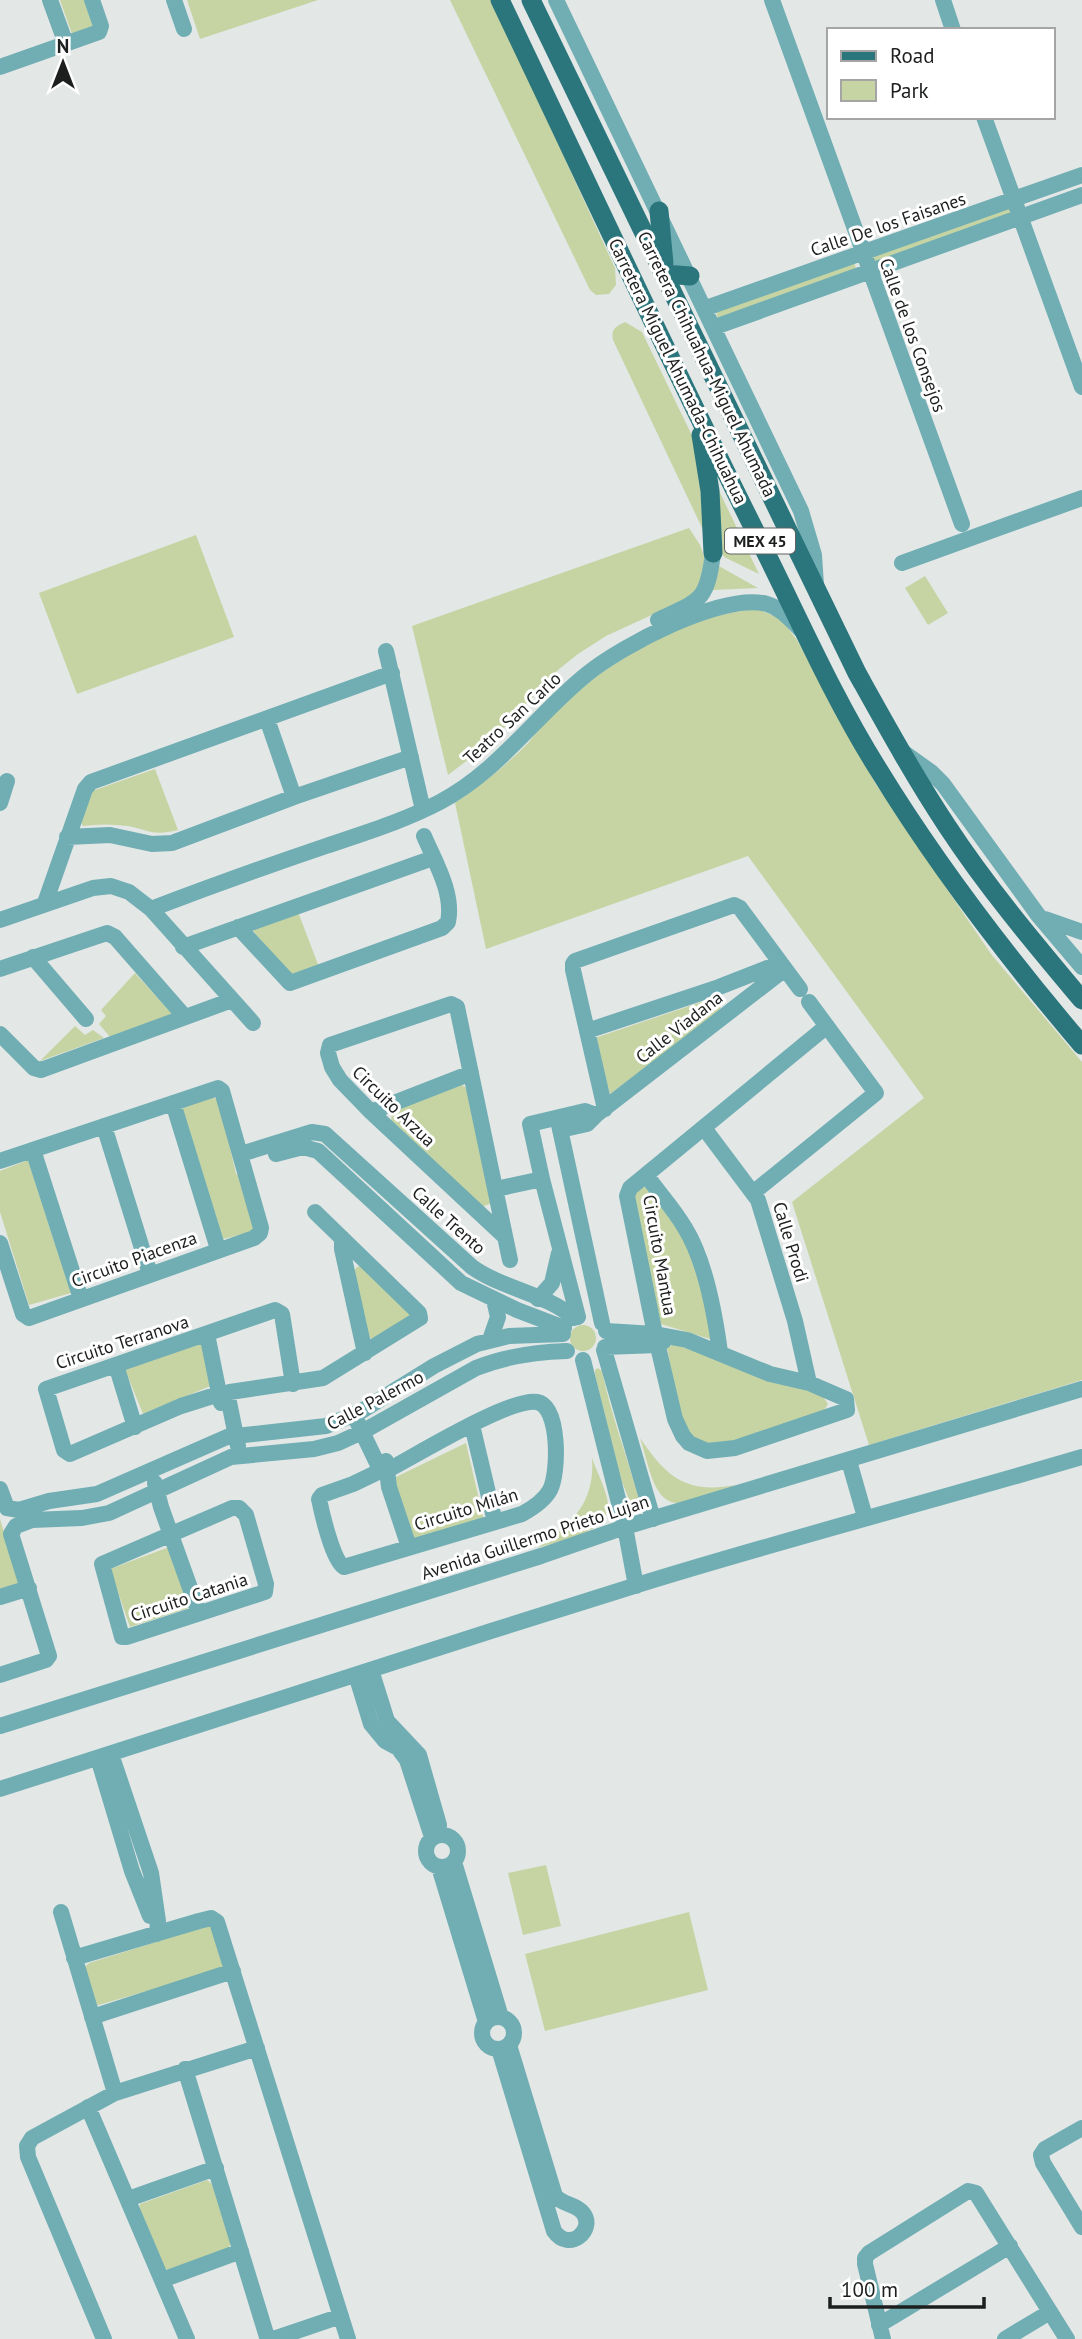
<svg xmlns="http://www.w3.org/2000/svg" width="1082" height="2339" viewBox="0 0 1082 2339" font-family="'PT Sans',sans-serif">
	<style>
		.green { fill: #c6d4a4 }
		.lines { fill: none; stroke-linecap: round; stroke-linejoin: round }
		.minor { stroke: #70aeb4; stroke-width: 16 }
		.major { stroke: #2b767d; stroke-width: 19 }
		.labels { text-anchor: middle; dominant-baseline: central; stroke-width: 6; stroke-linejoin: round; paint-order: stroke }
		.shield { fill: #fff; stroke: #616262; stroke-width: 2 }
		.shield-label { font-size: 16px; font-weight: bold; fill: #1d1f1e }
		.street-label { font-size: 18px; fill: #1d1f1e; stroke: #fff }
	</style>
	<rect width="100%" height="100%" fill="#e3e7e6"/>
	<path class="green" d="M60 0H84L93 27 72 34Z
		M187 0H318L200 39Z
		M450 0H492L493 2 615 268 616 285 609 294 596 295 590 290Z
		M1010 205 1013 213 875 263 872 256Z
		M854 261 856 269 718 319 716 311Z
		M625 322 642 332 697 446 704 532 613 340C611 329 615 327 625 322Z
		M712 476 759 574 726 558 717 550Z
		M689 528 700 545 705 559 704 573 693 596 606 636 578 654 558 670 490 743 448 775 412 626Z
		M196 535 234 637 77 694 39 593Z
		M717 565 758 588 713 590Z
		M925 576 948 613 928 625 905 588Z
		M758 609 781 619 797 640 875 783 991 954 1082 1062V1380L869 1445 792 1202 924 1098 748 856 486 949 455 803C481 785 507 765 529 742 538 731 546 719 557 710 610 660 683 614 758 609Z
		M155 769 178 830C152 836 152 831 128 826 113 824 98 824 83 826L80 821 92 791Z
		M298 912 319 967 291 975 252 930Z
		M135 973 174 1016 111 1038 99 1024 106 1016 101 1010Z
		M716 997 721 1002 720 1012 610 1094 595 1038Z
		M75 1026 85 1035 93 1030 104 1038 40 1061Z
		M462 1085 468 1089 492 1203 482 1207 391 1122 392 1110Z
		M206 1097 219 1099 236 1174 245 1177 254 1225 252 1232 223 1239 182 1108Z
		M28 1160 71 1293 29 1305 0 1212V1171Z
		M643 1187 651 1188 689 1241 714 1333 710 1339 661 1324 634 1209V1197L636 1191Z
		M363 1265 412 1311 411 1319 374 1340 366 1336 353 1272 357 1267Z
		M570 1338a13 13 0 1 1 26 0a13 13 0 1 1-26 0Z
		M202 1341 213 1385 143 1414 124 1367Z
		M674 1344 822 1395 828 1404 822 1414C794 1422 744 1444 717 1445 706 1445 695 1442 688 1433 678 1422 671 1366 667 1348Z
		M598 1368 602 1371C611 1415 627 1456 639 1499L637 1503 631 1504 620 1477 595 1375V1370Z
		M640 1438C667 1478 687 1494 736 1485 715 1494 676 1518 659 1492 649 1477 646 1455 640 1438Z
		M466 1443 484 1521 411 1540 394 1478Z
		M592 1458C596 1470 608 1493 608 1505 609 1533 559 1541 537 1548 572 1524 595 1503 592 1458Z
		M0 1519 20 1583 0 1589Z
		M169 1547 189 1608 130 1627 110 1569Z
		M546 1865 561 1926 523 1935 508 1873Z
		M689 1912 708 1990 545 2031 525 1954Z
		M207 1926 214 1928 225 1965 220 1970 95 2006 85 1967 89 1963Z
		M207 2180 212 2184 231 2244 227 2250 173 2270 165 2269 139 2210 140 2204Z"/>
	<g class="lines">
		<path class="minor" d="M50 0 66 44
			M174 0 184 29
			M556 0 801 511 814 555 816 585
			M772 0 962 524
			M943 0 953 30
			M0 67 99 32 101 26 92 0
			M984 117 1082 387
			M706 308 1082 175
			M715 327 1082 195
			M902 563 1082 498
			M658 620C700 600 707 602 713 553
			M386 651 423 810
			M267 719 294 797
			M903 752 931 772 943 784 1038 915 1082 967
			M0 803 7 781
			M67 837 110 835 152 844 172 843 294 797 411 757
			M45 903 85 789 91 782 392 673
			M151 909C209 887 267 866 326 846 364 833 404 821 440 802 499 771 536 715 587 674 621 646 723 592 767 604 781 608 790 619 800 629
			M1045 919 1082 932
			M0 920 93 888 111 886 129 892 151 909 253 1023
			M238 927 290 983 442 928 448 922C454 893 435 862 424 836
			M183 947 433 858
			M33 957 86 1019
			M0 969 107 933 115 937 185 1017
			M587 1031 719 987 780 963
			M0 1034 34 1068 41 1070 232 1000
			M173 1103 218 1249
			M605 1109 573 970V964L575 961 734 905 740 908 800 989
			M371 1112 471 1073
			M558 1120 602 1323
			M104 1126 150 1274
			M704 1128 758 1200 795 1321 809 1383
			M560 1130 587 1124 596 1115 785 969
			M33 1150 81 1299
			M241 1154 312 1132 325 1134 472 1267C503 1289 547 1294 574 1318
			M276 1154 303 1147 318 1151 461 1283 517 1310 564 1328
			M0 1161 218 1088 222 1091 261 1228 260 1233 254 1238 29 1318 23 1314 0 1243
			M646 1175C659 1193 674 1209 685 1228 705 1260 715 1315 720 1352
			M496 1189 542 1179
			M754 1192 876 1093 809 1002
			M504 1236 371 1112 340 1080 332 1067 328 1053 330 1045 451 1004 457 1007 510 1260
			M342 1238V1249L365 1353
			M538 1299 552 1283 559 1253
			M578 1317 542 1179 530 1124 585 1111 596 1115
			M606 1331 655 1334 687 1340 770 1374 809 1383 846 1399 847 1410 735 1448 707 1451 689 1443 683 1436 675 1419 655 1334 627 1196 630 1188 827 1026
			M207 1334 221 1403
			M490 1340 498 1317 494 1300
			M605 1347 657 1345 664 1341
			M604 1350 653 1519
			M583 1360 625 1527 636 1586
			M116 1365 135 1427
			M219 1394 181 1406 70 1454 64 1450 46 1389 275 1310 282 1314 293 1384
			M354 1415 378 1465V1472L353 1484 322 1495 319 1499C322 1514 333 1561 344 1567L522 1514C533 1508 544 1501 550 1490 559 1473 560 1406 537 1402 511 1397 415 1456 388 1470
			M472 1425 495 1522
			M238 1446 228 1397 230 1392 323 1378 420 1318 419 1313 315 1212
			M386 1461 389 1487 409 1547
			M849 1461 865 1517
			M155 1483 161 1507 199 1613
			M0 1489 7 1508 19 1510 49 1501 97 1494 227 1437 326 1426 360 1412 434 1366 477 1344 509 1336 563 1334
			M232 1508H239L246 1515 266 1584 265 1592 127 1637H122L102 1564Z
			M0 1597 29 1588
			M371 1670 387 1721 419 1755 439 1825
			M0 1675 46 1660 49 1656 11 1534 16 1526 32 1520 82 1518 109 1513 231 1457 314 1449 338 1443 362 1432 476 1368C506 1356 535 1352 567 1351
			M356 1675 371 1724 385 1741 398 1748 407 1760 432 1837
			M0 1726 541 1556 625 1527 1082 1389
			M111 1754 151 1873 158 1921 157 1934
			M98 1758 132 1871 150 1916
			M0 1789C211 1722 422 1652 634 1586 782 1540 933 1501 1082 1457
			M426 1851a16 16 0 1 1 32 0a16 16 0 1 1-32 0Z
			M454 1862 501 2017
			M439 1867 486 2022
			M61 1912 115 2093
			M74 1958 199 1921 211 1918 217 1922 348 2339
			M92 2017 233 1971
			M482 2033a16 16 0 1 1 32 0a16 16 0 1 1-32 0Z
			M499 2049 554 2231C569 2253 596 2230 583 2213 576 2204 563 2205 555 2196L509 2045
			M185 2069 267 2337
			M88 2107 187 2339
			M1082 2128 1045 2149 1041 2155 1043 2163 1082 2227
			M128 2199 216 2168
			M162 2280 241 2251
			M879 2325 1010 2246
			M104 2339 28 2157 27 2146 32 2138 115 2093 257 2048
			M273 2339 341 2316
			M883 2339 865 2264V2258L869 2253 968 2191 976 2193 1067 2339
			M1005 2339 1050 2312"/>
		<path class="major" d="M500 0C585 178 668 357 756 533 796 612 831 694 878 769 938 867 1008 958 1082 1045
			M531 0 857 673C886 725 914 776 947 826 987 887 1035 944 1082 1000
			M659 211 665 274 690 276
			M701 435 710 491 713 553"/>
	</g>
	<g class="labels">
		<rect class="shield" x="725" y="528.5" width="70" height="25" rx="5"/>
		<g class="shield-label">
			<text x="760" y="541">MEX 45</text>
		</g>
		<g class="street-label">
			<text transform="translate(888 224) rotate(-19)">Calle De los Faisanes</text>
			<text transform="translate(913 335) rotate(70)">Calle de los Consejos</text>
			<text transform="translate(707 364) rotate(64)">Carretera Chihuahua-Miguel Ahumada</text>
			<text transform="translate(678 371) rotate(64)">Carretera Miguel Ahumada-Chihuahua</text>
			<text transform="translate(512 718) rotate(-43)">Teatro San Carlo</text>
			<text transform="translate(679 1027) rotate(-38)">Calle Viadana</text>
			<text transform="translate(394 1106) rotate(44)">Circuito Arzua</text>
			<text transform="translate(449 1220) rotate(42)">Calle Trento</text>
			<text transform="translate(791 1242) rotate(73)">Calle Prodi</text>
			<text transform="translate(660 1255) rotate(80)">Circuito Mantua</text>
			<text transform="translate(134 1259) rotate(-20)">Circuito Piacenza</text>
			<text transform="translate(122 1342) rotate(-18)">Circuito Terranova</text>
			<text transform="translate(375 1400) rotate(-28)">Calle Palermo</text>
			<text transform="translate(466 1509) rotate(-17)">Circuito Milán</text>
			<text transform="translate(535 1537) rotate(-18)">Avenida Guillermo Prieto Lujan</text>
			<text transform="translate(189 1597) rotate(-18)">Circuito Catania</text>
		</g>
	</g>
	<rect x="827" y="28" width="228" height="91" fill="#ffffff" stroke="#a5a5a5" stroke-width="2"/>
	<rect x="841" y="51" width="35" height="10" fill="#2b767d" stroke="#a5a5a5" stroke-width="2"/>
	<text x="890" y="63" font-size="21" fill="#1d1f1e">Road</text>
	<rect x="841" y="80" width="35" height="21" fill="#c6d4a4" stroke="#a5a5a5" stroke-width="2"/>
	<text x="890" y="98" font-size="21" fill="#1d1f1e">Park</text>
	<g transform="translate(63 63)" stroke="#ffffff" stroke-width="5" paint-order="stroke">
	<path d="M0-5L12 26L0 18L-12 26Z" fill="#1d1f1e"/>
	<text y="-10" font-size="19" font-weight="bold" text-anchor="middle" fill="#1d1f1e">N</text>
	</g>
	<path d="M830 2297v10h154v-10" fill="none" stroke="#1d1f1e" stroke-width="3.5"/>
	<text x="841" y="2297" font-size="21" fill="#1d1f1e" stroke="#ffffff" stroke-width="5" paint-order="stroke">100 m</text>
</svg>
